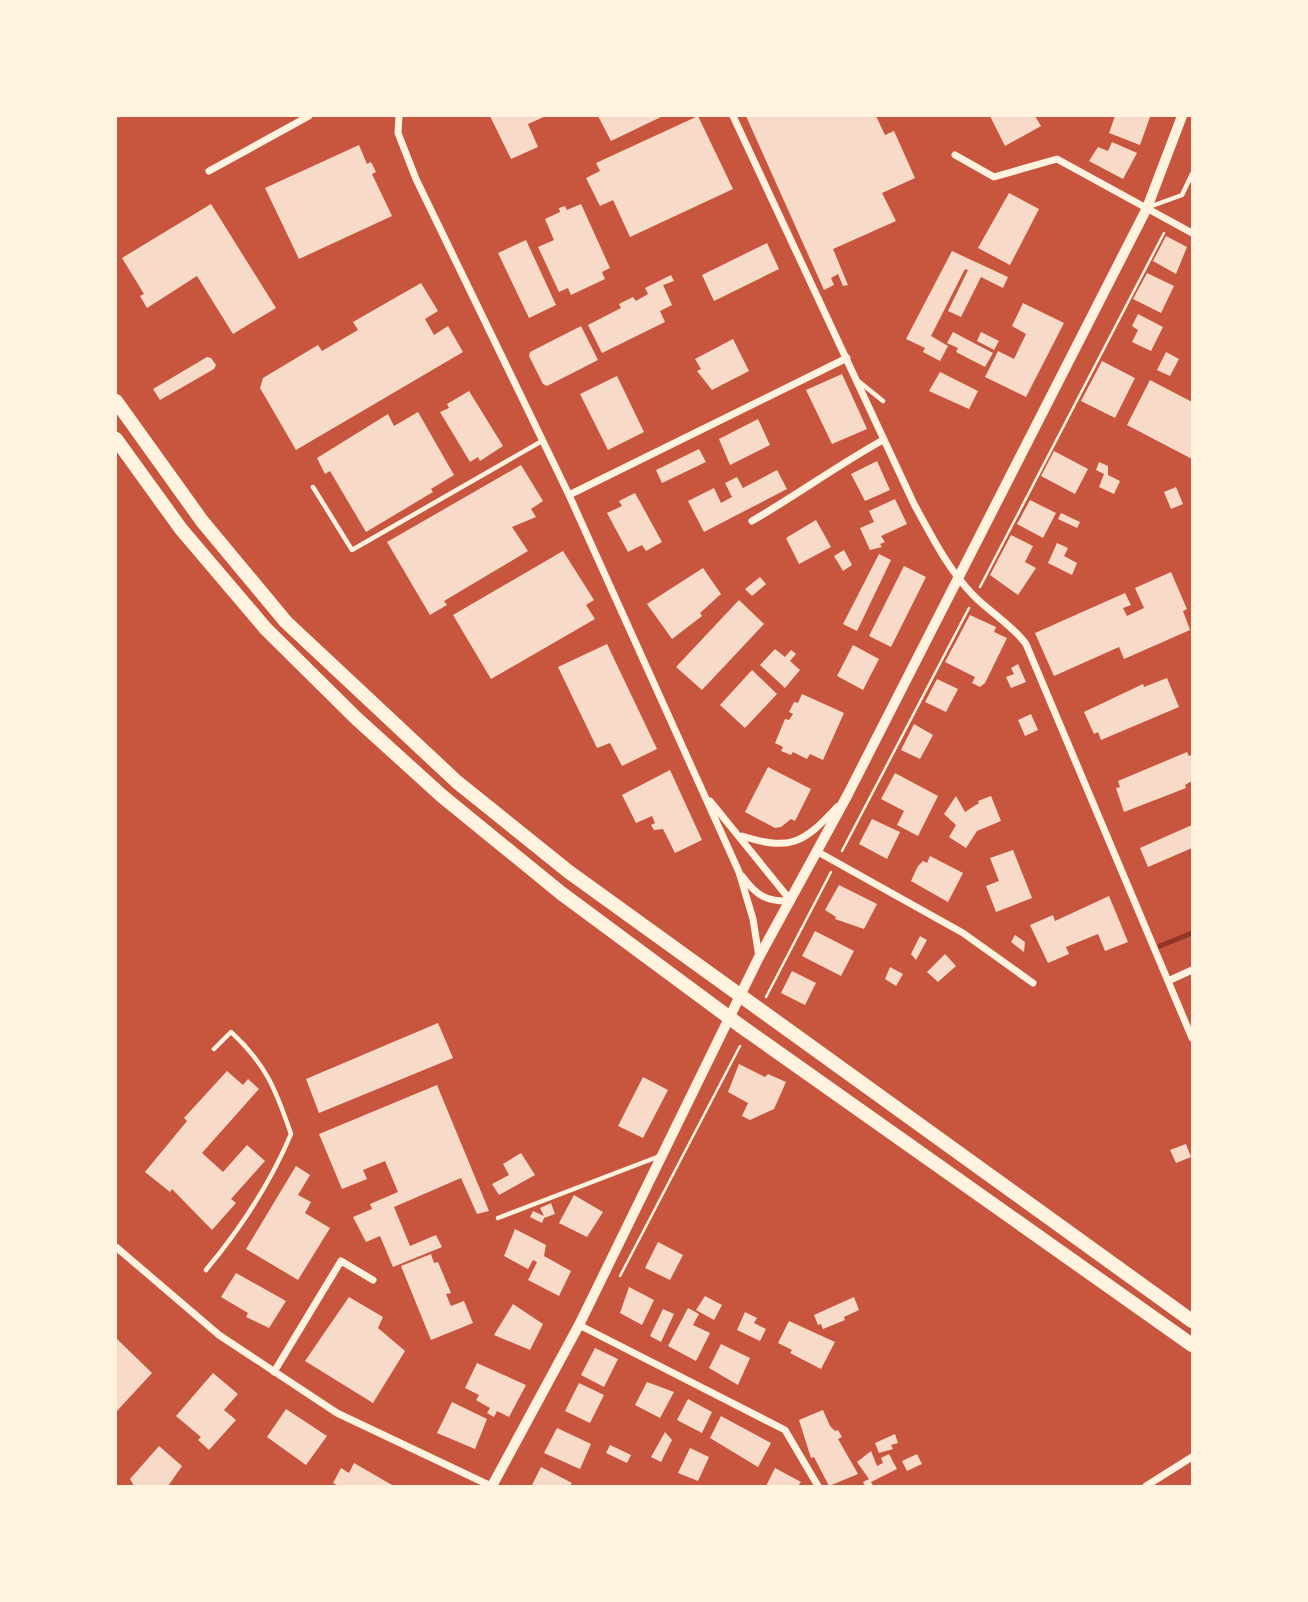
<svg xmlns="http://www.w3.org/2000/svg" width="1308" height="1602" viewBox="0 0 1308 1602" font-family="Figtree,sans-serif">
	<style>
		.lines { fill: none; stroke-linecap: round; stroke-linejoin: round }
		.stream { stroke: #8f3625; stroke-width: 5 }
		.building { fill: #f7dbc8 }
		.path { stroke: #fff3e0; stroke-width: 2.5 }
		.service { stroke: #fff3e0; stroke-width: 4.5 }
		.minor { stroke: #fff3e0; stroke-width: 7 }
		.tertiary { stroke: #fff3e0; stroke-width: 10 }
		.trunk { stroke: #fff3e0; stroke-width: 14 }
	</style>
	<rect width="100%" height="100%" fill="#c8553d"/>
	<g class="lines">
		<path class="stream" d="M1160 946 1192 933"/>
	</g>
	<path class="building" d="M490 116H546L528 124 538 147 511 159Z
		M598 116H663L611 141Z
		M698 116 733 189 630 237 613 200 600 206 586 178 600 171 596 163Z
		M746 116H876L885 135 894 131 915 178 882 193 896 221 833 249 848 285 843 286 838 274 831 278 834 285 824 290Z
		M990 116H1035L1041 126 1005 146Z
		M1115 116 1150 117 1140 145 1109 133Z
		M1112 142 1137 153 1123 179 1089 161 1098 147 1108 151Z
		M359 145 367 164 371 162 376 172 372 174 392 216 299 259 265 188Z
		M1009 193 1039 209 1010 265 978 248Z
		M211 204 276 308 233 334 197 276 147 308 140 296 144 294 122 258Z
		M581 204 610 268 602 272 605 279 571 295 568 288 559 292 538 247 554 240 545 219 560 212 559 208 565 206 567 210Z
		M1166 236 1187 247 1176 274 1153 261Z
		M526 240 556 305 529 318 498 253Z
		M767 243 779 269 714 301 702 275Z
		M952 251 1008 277 1003 288 981 277 961 317 948 311 968 270 965 269 931 336 948 346 940 361 923 352 925 348 906 339Z
		M1147 273 1174 286 1161 313 1133 299Z
		M671 275 674 281 663 285 672 305 660 311 665 322 602 353 588 325 621 308 619 304 633 297 636 301 648 294 645 288Z
		M421 283 438 311 425 319 434 335 448 326 463 352 296 450 260 388 263 378 318 345 322 351 358 330 353 322Z
		M1023 303 1064 323 1026 397 985 377 998 351 1014 359 1026 334 1012 326Z
		M1138 314 1163 327 1151 351 1132 342 1138 330 1132 326Z
		M581 326 598 360 547 386 543 384 529 356 530 352Z
		M953 332 993 353 985 367 956 352 958 348 947 343Z
		M981 332 999 341 994 350 977 341Z
		M733 339 749 371 712 390 697 371 701 369 695 359Z
		M1166 352 1179 359 1170 376 1157 370Z
		M207 357 211 358 216 365 214 369 160 400 153 389Z
		M1102 361 1135 378 1115 418 1081 401Z
		M940 372 978 391 969 409 929 391Z
		M842 374 867 429 832 444 806 390Z
		M617 376 644 432 608 450 580 394Z
		M1150 380 1192 402V459L1127 425Z
		M469 391 503 446 480 461 478 457 470 462 440 412 449 408 447 404Z
		M418 412 454 475 431 489 433 492 366 532 330 471 325 474 317 458 388 414 394 426Z
		M758 419 770 445 730 465 719 439Z
		M699 449 706 462 662 483 656 470Z
		M1054 451 1088 469 1075 494 1041 476Z
		M877 461 890 490 865 501 851 474Z
		M1099 462 1108 466V475L1120 481 1114 494 1099 487 1104 474 1096 470Z
		M521 465 543 501 531 509 536 517 512 527 528 551 444 601 447 605 430 615 387 542Z
		M777 470 787 489 704 532 688 501 714 488 721 503 732 497 725 483 737 477 743 488Z
		M1176 487 1183 504 1171 509 1164 492Z
		M635 493 662 542 646 551 642 545 628 552 607 513 622 506 619 501Z
		M895 499 907 524 881 536 885 542 880 544 882 547 870 550 860 528 874 522 869 511Z
		M1030 500 1056 513 1043 538 1017 524Z
		M1061 513 1080 522 1077 528 1058 519Z
		M816 520 831 547 799 564 786 538Z
		M1011 535 1033 546 1025 562 1036 568 1018 595 990 575Z
		M1057 543 1068 548 1064 556 1077 563 1072 575 1048 563Z
		M844 550 852 565 843 571 834 556Z
		M563 551 594 600 586 605 595 619 491 679 453 615Z
		M879 554 891 560 857 631 843 624Z
		M904 566 926 577 891 647 869 636Z
		M703 568 721 594 700 613 702 616 672 639 647 604Z
		M1171 572 1187 609 1183 611 1190 630 1124 659 1119 647 1054 676 1035 633 1125 593 1131 605 1123 608 1127 616 1144 608 1135 588Z
		M760 577 766 584 752 596 745 589Z
		M739 600 764 624 702 690 676 667Z
		M970 615 996 627 994 632 1007 638 985 683 980 687 972 683 975 677 945 662Z
		M607 644 657 749 622 766 610 743 597 748 558 667Z
		M853 645 879 659 863 690 837 676Z
		M775 649 785 657 791 650 796 654 790 661 800 670 785 688 760 665Z
		M1018 664 1026 682 1011 688 1006 677 1014 674 1011 668Z
		M752 670 777 694 745 728 720 705Z
		M1167 678 1179 707 1101 740 1098 732 1094 734 1084 712 1143 684 1144 687Z
		M937 679 958 689 946 712 925 702Z
		M802 694 844 713 823 760 810 754 807 759 793 752 791 755 781 751 783 747 775 743 785 719 789 720 793 714 789 712 794 702 798 703Z
		M1031 714 1038 730 1025 736 1018 720Z
		M914 724 933 735 920 759 901 750Z
		M1187 752 1189 756 1192 755V781L1185 785 1186 788 1124 812 1116 788 1120 787 1118 781Z
		M768 767 811 789 795 821 791 819 781 827 775 828 745 812Z
		M670 770 702 840 675 853 663 829 654 830 651 825 655 823 652 816 636 823 622 795Z
		M895 773 938 796 918 836 897 825 904 811 881 799Z
		M956 796 965 812 979 803 978 801 991 796 1001 821 977 831 966 848 949 837 956 825 944 814Z
		M872 819 900 832 887 859 859 844Z
		M1192 825V848L1148 867 1140 848Z
		M1013 850 1032 898 996 912 986 886 999 881 990 858Z
		M930 856 963 873 948 902 911 881 918 866 923 861 927 863Z
		M839 885 877 904 864 929 835 919 836 917 825 910Z
		M1109 896 1128 942 1105 951 1098 934 1066 947 1069 954 1048 963 1030 925 1053 915 1055 921Z
		M815 931 854 951 841 976 802 956Z
		M1015 935 1025 942 1024 952 1011 942Z
		M920 936 927 940 916 960 911 954Z
		M945 954 956 966 938 982 927 972Z
		M890 967 903 974 896 986 885 979Z
		M792 971 816 983 805 1005 781 993Z
		M438 1023 453 1058 319 1113 306 1079Z
		M739 1064 765 1077 768 1074 786 1082 774 1109 750 1120 742 1116 748 1103 728 1092Z
		M227 1071 243 1085 248 1079 259 1089 202 1153 223 1172 247 1145 265 1161 231 1199 236 1203 212 1230 172 1189 170 1192 145 1172 187 1121 184 1118Z
		M643 1077 668 1090 643 1138 618 1126Z
		M437 1085 489 1211 477 1214 461 1178 394 1207 410 1246 436 1235 442 1247 393 1267 380 1236 366 1242 353 1217 372 1209 370 1204 398 1192 385 1161 363 1170 367 1179 342 1189 319 1134Z
		M1186 1144 1191 1157 1176 1163 1170 1150Z
		M521 1153 535 1175 499 1195 492 1184 509 1175 503 1164Z
		M296 1166 310 1175 298 1195 311 1202 305 1213 330 1228 298 1280 246 1249Z
		M574 1195 603 1212 587 1237 559 1223Z
		M551 1203 555 1214 544 1218 542 1223 530 1217 533 1211 544 1216 540 1208Z
		M515 1229 546 1245 544 1256 571 1271 559 1296 528 1280 537 1262 533 1260 528 1269 504 1256Z
		M658 1242 683 1255 670 1280 645 1268Z
		M431 1254 434 1263 438 1262 451 1293 446 1294 451 1306 464 1301 473 1323 431 1340 401 1266Z
		M236 1273 286 1301 269 1328 246 1317 248 1313 221 1297Z
		M629 1287 654 1300 642 1325 620 1313Z
		M705 1296 722 1305 714 1320 696 1310Z
		M349 1297 383 1317 378 1328 405 1351 373 1403 305 1361Z
		M854 1297 859 1310 844 1317 845 1320 823 1329 821 1324 818 1325 814 1315Z
		M513 1304 543 1324 530 1350 494 1335Z
		M688 1308 699 1314 693 1325 710 1333 696 1361 668 1346Z
		M663 1309 674 1314 661 1342 650 1336Z
		M745 1312 757 1318 754 1323 766 1329 760 1341 737 1330Z
		M789 1321 835 1342 821 1369 790 1353 792 1350 778 1343Z
		M116 1338 152 1373 116 1412Z
		M721 1344 750 1358 738 1385 709 1368Z
		M595 1348 618 1359 604 1387 581 1375Z
		M477 1363 526 1385 509 1417 497 1411 494 1417 487 1413 490 1408 476 1400 479 1395 465 1388Z
		M213 1373 238 1394 224 1410 236 1420 209 1450 198 1440 201 1437 176 1416Z
		M647 1382 674 1392 660 1418 635 1405Z
		M579 1383 604 1395 590 1423 565 1411Z
		M688 1399 712 1412 702 1433 677 1420Z
		M452 1402 487 1419 475 1449 437 1433Z
		M286 1409 327 1436 306 1465 267 1437Z
		M823 1410 830 1426 835 1431 838 1430 842 1437 838 1439 858 1474 829 1486 814 1457 811 1458 799 1420Z
		M721 1416 771 1443 758 1467 710 1438Z
		M557 1428 591 1444 580 1469 544 1453Z
		M665 1432 672 1440 661 1462 651 1457Z
		M895 1434 898 1443 891 1445 893 1449 879 1453 875 1443Z
		M610 1445 631 1455 627 1463 606 1453Z
		M159 1446 182 1466 168 1486H134L130 1479Z
		M690 1448 709 1457 698 1481 678 1473Z
		M871 1451 877 1466 883 1463 881 1458 889 1454 897 1469 871 1482 873 1486H865L863 1482 869 1479 857 1462Z
		M917 1454 922 1464 907 1471 902 1461Z
		M354 1463 392 1485 391 1486H339L333 1483 341 1468 349 1473Z
		M541 1467 572 1483 570 1486 532 1485Z
		M775 1468 801 1482 798 1486H766Z"/>
	<g class="lines">
		<path class="path" d="M980 587 1164 233
			M842 851 969 608
			M766 997 831 872
			M620 1276 740 1046"/>
		<path class="service" d="M1149 207 1182 195 1192 174
			M857 380 883 401
			M313 487 352 550 542 441
			M498 1218 660 1156
			M206 1270C241 1228 270 1184 291 1134 276 1090 266 1064 231 1032L214 1049"/>
		<path class="minor" d="M399 116 398 133 416 179 569 495 739 872 753 919 759 957
			M733 116 914 504C932 537 948 569 974 596 991 613 1012 625 1026 644L1192 1038
			M955 155 994 177 1057 159 1192 233
			M209 171 309 116
			M569 495 847 358
			M752 521C797 495 838 465 883 440
			M710 801 791 901
			M742 836C790 851 803 844 837 807
			M818 852 963 933 1033 983
			M742 876C756 895 766 902 790 901
			M1168 981 1192 970
			M116 1247 219 1335 337 1413 491 1486
			M579 1325 785 1430 818 1486
			M274 1372 341 1261 373 1280
			M1146 1486 1192 1457"/>
		<path class="tertiary" d="M492 1486 579 1325 759 957 847 796 1147 208 1182 116"/>
		<path class="trunk" d="M116 401 202 521 286 622 457 782 569 872 1192 1321
			M116 439 181 529 266 629 357 719 442 796 561 893 742 1027 1192 1345"/>
	</g>
	<rect width="1308" height="1602" fill="none" stroke="#fff3e0" stroke-width="234"/>
</svg>
